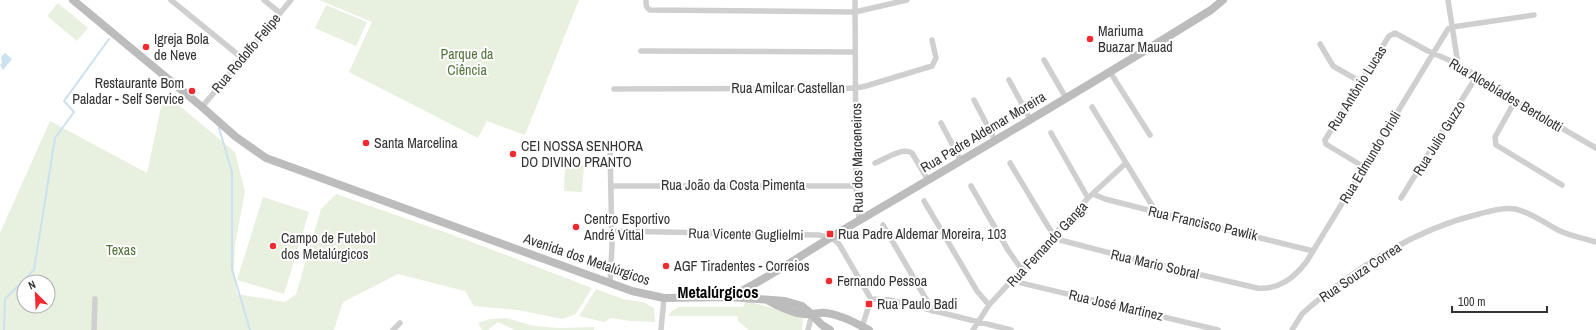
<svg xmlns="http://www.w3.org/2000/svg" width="1596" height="330" viewBox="0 0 1596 330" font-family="'Archivo Narrow',sans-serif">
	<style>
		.green { fill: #e8f0e0; fill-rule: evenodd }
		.water { fill: #cce0f0 }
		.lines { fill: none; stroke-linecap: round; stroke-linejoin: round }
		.stream { stroke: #cce0f0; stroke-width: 2 }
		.street { stroke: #cfcfcf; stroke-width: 5.5 }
		.secondary { stroke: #bcbcbc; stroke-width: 8 }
		.poi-dot { fill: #f32b31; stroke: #fff; stroke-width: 1.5 }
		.labels { text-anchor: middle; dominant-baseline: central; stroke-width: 4; stroke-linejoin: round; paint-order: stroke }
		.poi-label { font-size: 14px; fill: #323232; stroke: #fff; text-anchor: start }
		.street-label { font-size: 14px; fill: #323232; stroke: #fff }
		.park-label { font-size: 14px; fill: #53733b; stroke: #fff }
		.quarter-label { font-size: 16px; font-weight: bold; fill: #000; stroke: #fff }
	</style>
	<rect width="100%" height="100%" fill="#fff"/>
	<path class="green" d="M319 0H579L525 135 487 121 478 138 349 72 372 22Z
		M58 3 88 28 77 41 47 16Z
		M326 5 367 22 356 46 315 28Z
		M164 93 235 152 245 192 235 245 234 269 237 294 285 302 296 294 321 209 336 194 464 239 592 288 576 314 562 319 518 310 474 306 465 291 398 274 343 302 334 330H0V233L50 121 147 173ZM24 282H48V306H24Z
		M565 165H584L582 192 564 191Z
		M263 197 309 212 284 294 237 280Z
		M596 289 623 299 643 302 654 308 655 322 630 321 611 318 604 322 579 316Z
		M746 301 788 312 803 318 802 330H749L737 320 738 317 736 316H668L672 311 679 307H743Z
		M506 318 534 326 559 328 594 327V330H515L498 322 488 330H482L478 323 490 319Z"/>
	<path class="water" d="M5 53 12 59 3 70 0 65 2 63 1 57Z"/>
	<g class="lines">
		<path class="stream" d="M219 128 232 172V269L250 330
			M4 330 5 299 34 270 55 138 74 112 64 101 109 39"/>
		<path class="street" d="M171 0 242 58
			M264 0 280 13
			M646 0C646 5 646 8 650 10L855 12 907 0
			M855 0 856 186 859 220
			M1448 0 1458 64
			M1320 44 1333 66 1361 82
			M641 51 855 52
			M1044 60 1066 98
			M1110 72 1150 135
			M1009 80 1030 119
			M614 89 856 88 866 86 932 66 936 58 932 40
			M974 100 995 140
			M1515 101 1495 137 1496 145 1562 185
			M202 107 291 0
			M1092 107 1156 212
			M941 123 961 161
			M1051 133 1088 198
			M610 148 612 246 610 283
			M875 163C885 159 902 147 912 153L928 180
			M1010 163 1049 228 1054 235 1060 240 1129 258 1257 288C1279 290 1294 278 1307 261L1448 29 1452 27 1534 15
			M1364 167 1329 146 1326 144 1325 140 1389 36 1395 33 1428 51 1458 64 1515 101 1596 148
			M611 186H856
			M971 186 1008 250 1022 270
			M1093 194 1105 199 1156 212 1313 251
			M1401 198 1476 77
			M924 201 977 291 989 305
			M883 225 933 311
			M612 231 818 235 831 237 839 244 871 299
			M1013 281 1218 330
			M871 299 890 300 1011 330
			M862 327 871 299
			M94 330 95 299
			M393 330 400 323
			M661 330 664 298
			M808 330 812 314
			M973 330 989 305 1088 198 1126 163
			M1292 330 1302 314 1312 305C1361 265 1416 229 1479 214 1491 211 1503 207 1515 209 1531 212 1544 223 1558 230 1570 236 1583 238 1596 242"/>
		<path class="secondary" d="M73 0 202 107 236 137 266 158 632 291 664 298 729 297 785 301 802 306 807 310 822 325 830 330
			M730 297C775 275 816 245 860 220 978 151 1095 82 1211 10L1223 0
			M767 300C778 306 792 313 804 314 812 315 819 312 826 313 841 315 856 323 869 330"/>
	</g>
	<g class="poi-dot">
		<circle cx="1090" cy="39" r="4"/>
		<circle cx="146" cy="47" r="4"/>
		<circle cx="192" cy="91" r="4"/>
		<circle cx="366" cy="143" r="4"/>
		<circle cx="513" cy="154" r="4"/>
		<circle cx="576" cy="227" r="4"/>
		<rect x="826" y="230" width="8" height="8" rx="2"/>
		<circle cx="273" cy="246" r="4"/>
		<circle cx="666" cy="266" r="4"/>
		<circle cx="829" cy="281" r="4"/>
		<rect x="865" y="300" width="8" height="8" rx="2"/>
	</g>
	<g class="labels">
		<g class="poi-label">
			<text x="1098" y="31">Mariuma<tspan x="1098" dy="16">Buazar Mauad</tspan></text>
			<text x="154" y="39">Igreja Bola<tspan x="154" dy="16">de Neve</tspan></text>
			<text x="184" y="83" text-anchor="end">Restaurante Bom<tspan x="184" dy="16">Paladar - Self Service</tspan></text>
			<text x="374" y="143">Santa Marcelina</text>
			<text x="521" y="146">CEI NOSSA SENHORA<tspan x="521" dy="16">DO DIVINO PRANTO</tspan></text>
			<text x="584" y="219">Centro Esportivo<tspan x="584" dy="16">André Vittal</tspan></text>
			<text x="838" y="234">Rua Padre Aldemar Moreira, 103</text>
			<text x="281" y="238">Campo de Futebol<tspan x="281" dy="16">dos Metalúrgicos</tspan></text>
			<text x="674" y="266">AGF Tiradentes - Correios</text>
			<text x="837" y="281">Fernando Pessoa</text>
			<text x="877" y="304">Rua Paulo Badi</text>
		</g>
		<g class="street-label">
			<text transform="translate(246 53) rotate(-50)">Rua Rodolfo Felipe</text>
			<text x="788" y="88">Rua Amilcar Castellan</text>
			<text transform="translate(1357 88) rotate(-58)">Rua Antônio Lucas</text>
			<text transform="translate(1506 95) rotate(31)">Rua Alcebíades Bertolotti</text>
			<text transform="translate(983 132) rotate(-31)">Rua Padre Aldemar Moreira</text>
			<text transform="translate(1439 138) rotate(-58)">Rua Julio Guzzo</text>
			<text transform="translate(1370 157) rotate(-59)">Rua Edmundo Orioli</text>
			<text transform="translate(857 158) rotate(-91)">Rua dos Marceneiros</text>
			<text x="733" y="185">Rua João da Costa Pimenta</text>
			<text transform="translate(1203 223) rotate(13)">Rua Francisco Pawlik</text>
			<text transform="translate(746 234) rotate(1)">Rua Vicente Guglielmi</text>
			<text transform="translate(1047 244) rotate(-47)">Rua Fernando Ganga</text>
			<text transform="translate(587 259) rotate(19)">Avenida dos Metalúrgicos</text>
			<text transform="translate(1155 264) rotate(13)">Rua Mario Sobral</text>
			<text transform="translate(1360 272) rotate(-34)">Rua Souza Correa</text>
			<text transform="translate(1116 305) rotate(13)">Rua José Martinez</text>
		</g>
		<g class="park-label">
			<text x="467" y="54">Parque da<tspan x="467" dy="16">Ciência</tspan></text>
			<text x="121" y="250">Texas</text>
		</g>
		<g class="quarter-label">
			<text x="718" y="292">Metalúrgicos</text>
		</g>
	</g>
	<g transform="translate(36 294) rotate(336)"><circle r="19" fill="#ffffff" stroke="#adadad"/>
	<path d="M0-3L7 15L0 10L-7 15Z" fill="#f32b31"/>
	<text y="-6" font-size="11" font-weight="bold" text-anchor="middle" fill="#323232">N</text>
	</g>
	<path d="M1452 306v6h95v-6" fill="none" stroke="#323232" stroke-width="2"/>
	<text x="1458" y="306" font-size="12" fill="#323232" stroke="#ffffff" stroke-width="3" paint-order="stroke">100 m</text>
</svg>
